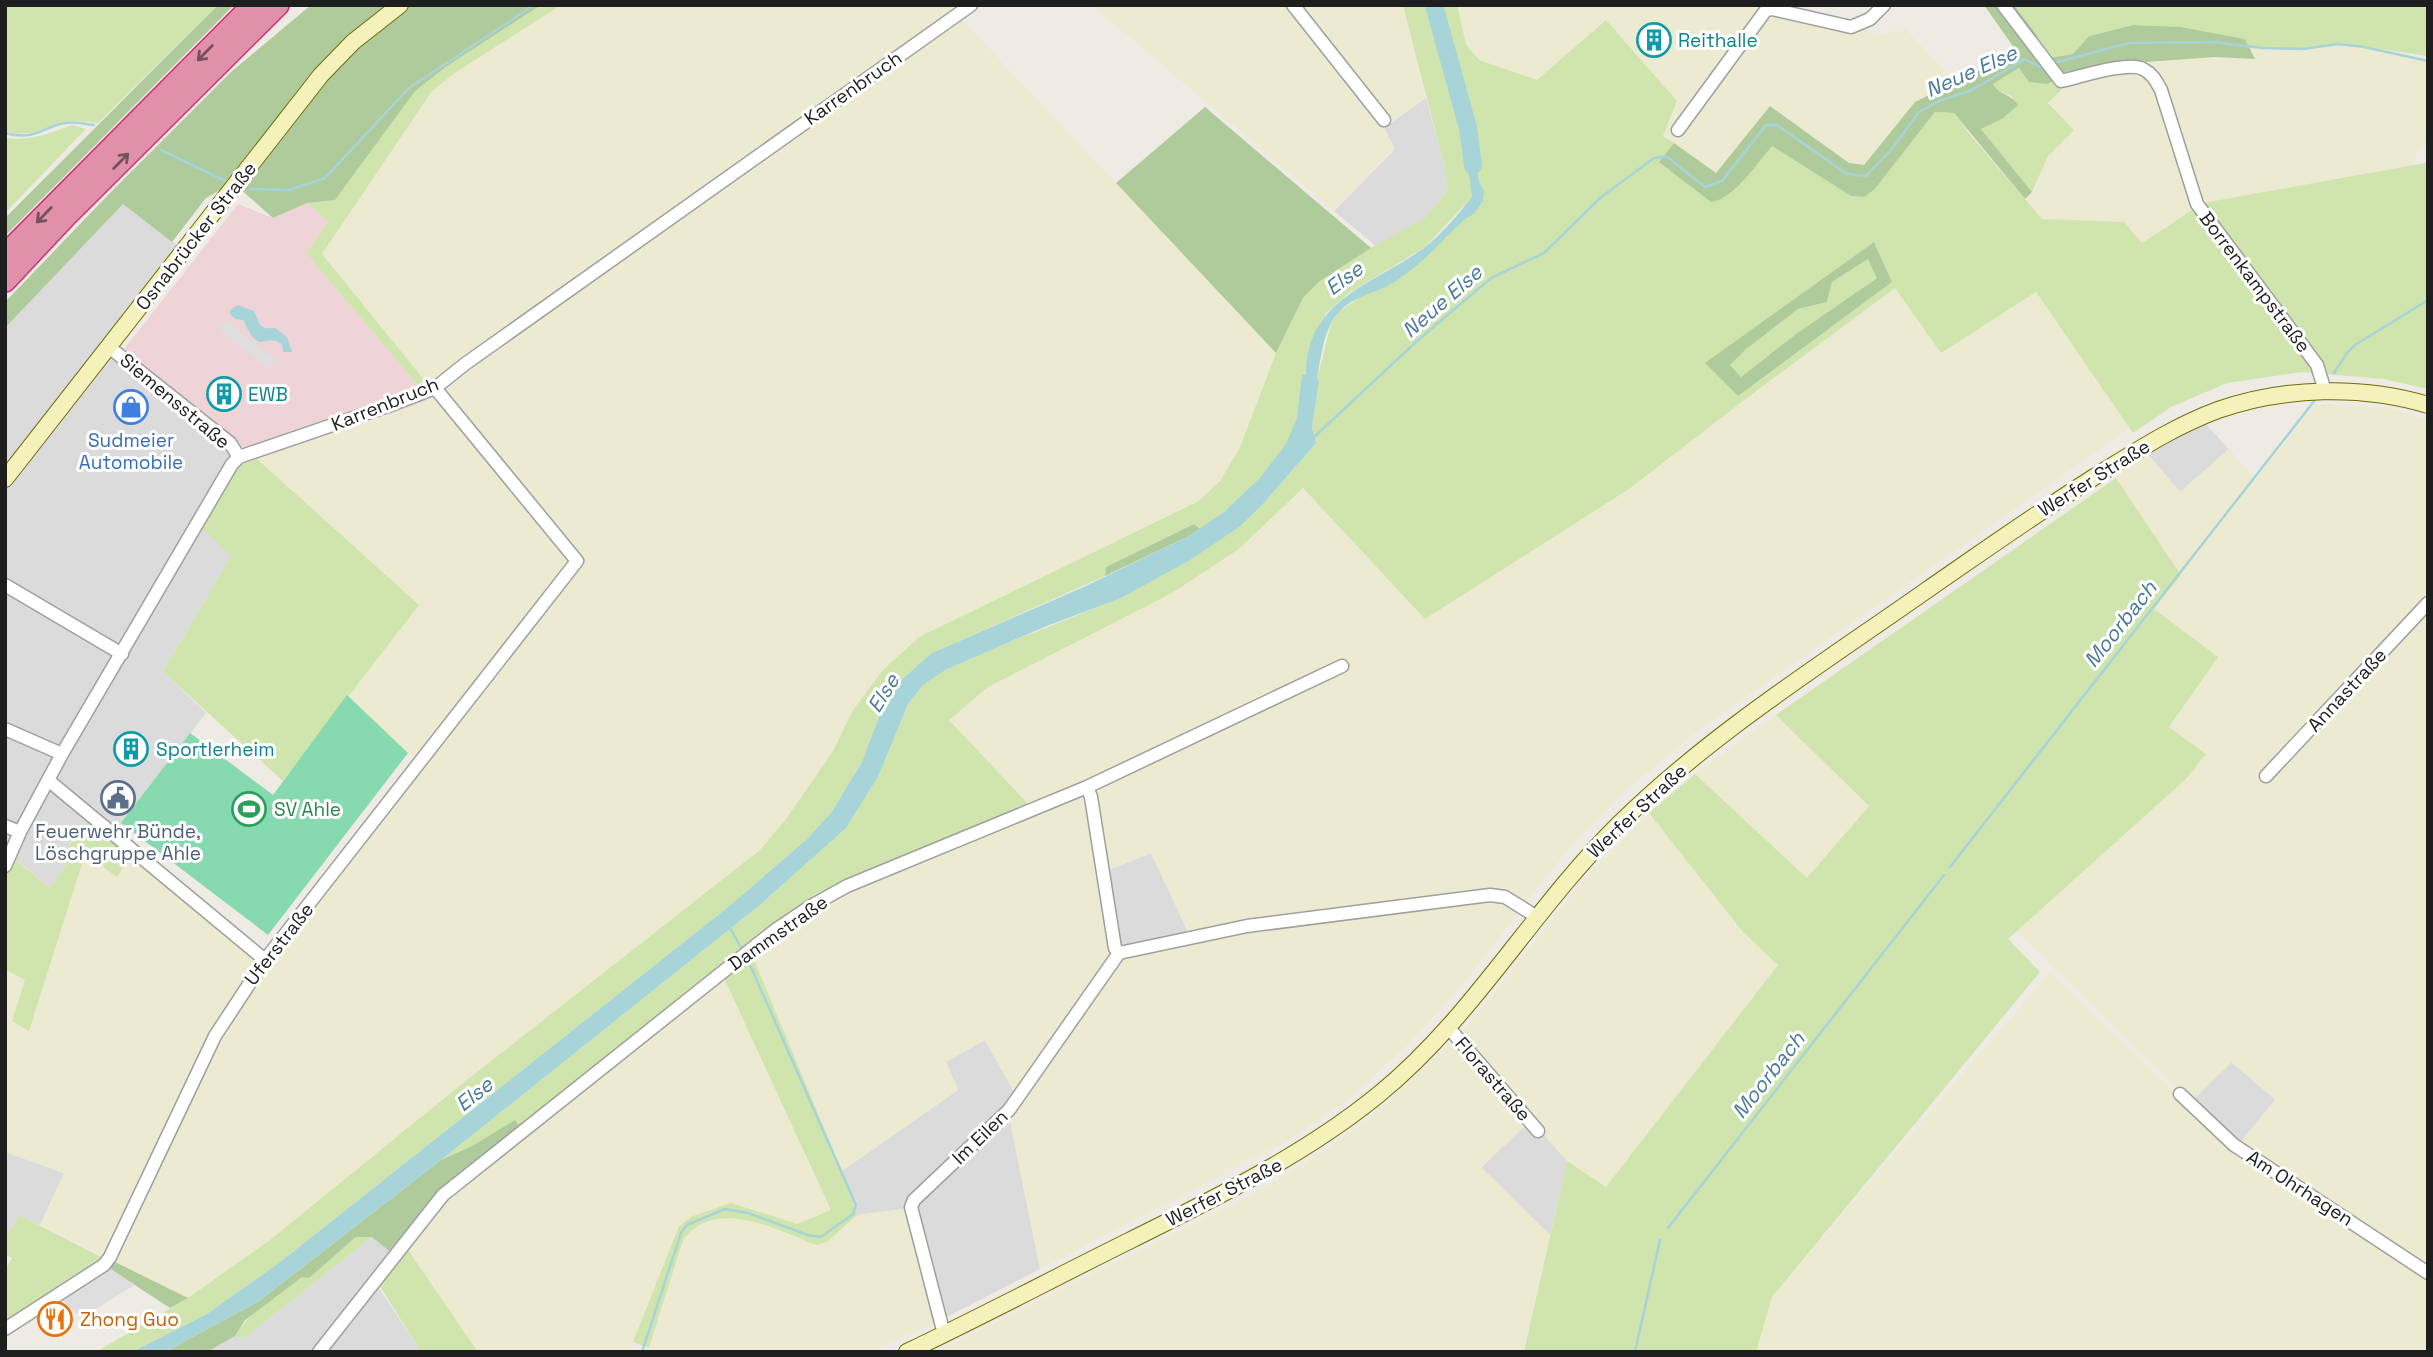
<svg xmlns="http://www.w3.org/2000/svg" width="2433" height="1357" viewBox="0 0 2433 1357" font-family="'Space Grotesk',sans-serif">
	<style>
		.residential { fill: #dcdbdb }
		.commercial { fill: #eed4d6 }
		.farmland { fill: #ecebd1; fill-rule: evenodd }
		.grass { fill: #cfe5ad; fill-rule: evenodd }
		.forest { fill: #afcb9b; fill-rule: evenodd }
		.pitch { fill: #87d9af }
		.parking { fill: #dedede }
		.water { fill: #a7d4d9 }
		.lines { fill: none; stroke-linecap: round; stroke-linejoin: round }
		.stream { stroke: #a7d4d9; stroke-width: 2.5 }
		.river { stroke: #a7d4d9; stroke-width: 18 }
		.street-casing { stroke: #9f9f9f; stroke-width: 15 }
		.secondary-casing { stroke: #6e6d0c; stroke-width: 18 }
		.highway-casing { stroke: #ce2f78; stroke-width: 24 }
		.street { stroke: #fff; stroke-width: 12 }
		.secondary { stroke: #f5f1bb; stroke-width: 16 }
		.highway { stroke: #e190a9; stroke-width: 21 }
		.oneway { stroke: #76515d }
		.labels { text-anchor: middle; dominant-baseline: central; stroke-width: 6; stroke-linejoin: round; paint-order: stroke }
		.culture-label { font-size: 19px; fill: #0d838f; stroke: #fff; text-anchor: start }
		.street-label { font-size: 19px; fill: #1e1e1e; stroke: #fff }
		.shop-label { font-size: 19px; fill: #366cbe; stroke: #fff }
		.leisure-label { font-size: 19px; fill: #27864d; stroke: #fff; text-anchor: start }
		.service-label { font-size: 19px; fill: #4e5e75; stroke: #fff }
		.food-label { font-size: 19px; fill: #c56008; stroke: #fff; text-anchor: start }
		.water-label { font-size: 21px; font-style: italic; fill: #4a7a98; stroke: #fff }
	</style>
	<rect width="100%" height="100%" fill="#eeeae4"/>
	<path class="residential" d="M1426 98 1446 173 1447 191 1426 217 1376 246 1334 211 1395 149 1384 128Z
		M123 204 178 246 106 344 226 445 230 456 195 520 231 556 163 672 206 713 122 823 117 832 93 813 69 845 68 862 50 888 12 856 5 855V328Z
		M2202 420 2229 449 2180 492 2145 451Z
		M1151 853 1188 932 1118 947 1107 871Z
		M985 1040 1018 1099 1010 1121 1040 1269 933 1324 904 1209 857 1215 842 1171 958 1090 946 1062Z
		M2231 1062 2276 1100 2238 1145 2191 1102Z
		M1531 1120 1567 1161 1550 1235 1481 1168Z
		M5 1152 64 1173 40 1225 19 1216 5 1239Z
		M372 1237 389 1251 371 1276 421 1352H207L235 1336 243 1339Z"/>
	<path class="commercial" d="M307 203 328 222 306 253 420 388 427 401 257 459 128 355 125 348 238 204 273 218Z"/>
	<path class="farmland" d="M561 5H948L1276 353 1240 447 1220 481 1199 501 919 637 883 670 853 710 833 751 786 819 760 850 463 1083 270 1240 188 1298 40 1225 64 1173 5 1152V969L25 979 22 994 85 853 132 854 267 967 422 766 347 695 418 605 257 459 383 418 433 398 430 387 322 254 431 91 455 73Z
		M1092 5H1403L1426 97 1384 128 1395 149 1334 211Z
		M1457 5H1781L1818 25 1861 31 1866 28 1876 36 1904 28 1956 81 1915 102 1864 165 1849 163 1770 107 1716 173 1663 136 1605 20 1537 81 1479 60 1466 44Z
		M2338 45 2364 48 2428 62V134L2411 165 2203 203 2142 243 2124 222 2042 219 2025 199 2035 189 2048 156 2074 130 2048 103 2057 79 2146 62 2215 57 2255 59 2249 47 2304 49Z
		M1896 288 1942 353 2035 291 2130 428 1700 729 1626 790 1569 848 1459 989 1406 1046 1351 1097 1287 1141 1040 1269 1010 1121 1018 1099 985 1040 946 1062 958 1090 842 1171 752 955 815 910 850 891 1037 815 949 720 987 687 1172 593 1239 549 1303 488 1425 619 1629 489 1743 401ZM1151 853 1188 932 1119 946 1107 871Z
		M2316 404 2390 408 2428 421V1268L2238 1145 2275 1100 2232 1062 2191 1102 2016 930 2186 779 2169 727 2153 608 2181 575 2112 473 2145 451 2180 492 2229 449 2256 479Z
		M1776 715 1870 806 1807 878 1695 774Z
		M1649 813 1743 932 1779 965 1605 1188 1567 1161 1531 1120 1481 1167 1550 1235 1524 1352H936L1246 1198 1322 1153 1370 1118 1461 1034 1584 880Z
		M2050 972 2185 1103 2428 1276V1352H1756L1772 1297Z
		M724 978 831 1210 797 1224 769 1216H693L629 1352H478L406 1247 446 1198Z
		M904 1209 933 1324 868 1352H649L683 1240 692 1229 722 1218H743L816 1245 827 1242 857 1215Z"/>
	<path class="grass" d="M5 5H218L98 123C88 122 74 119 64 122 40 129 33 138 5 131Z
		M541 5H561L455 73 432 91 322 254 430 387 420 388 306 253 328 222 307 203 335 200 414 91 447 66Z
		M1403 5H1428L1464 142 1472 197 1425 247 1349 293 1326 313 1306 376 1302 375C1301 389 1301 406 1297 419 1283 466 1238 503 1200 529L1194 524 1106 567 1105 576 932 653 872 738 862 762 831 813 806 840 727 908 279 1263 207 1314 132 1352H96L188 1298 270 1240 463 1083 760 850 786 819 833 751 853 710 883 670 919 637 1199 501 1220 481 1240 447 1276 353 1303 298 1320 281 1371 248 1426 217 1447 191 1446 173Z
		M1440 5H1457L1466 44 1479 60 1537 80 1606 20 1677 101 1663 136 1674 143 1659 162 1731 192 1772 146 1851 196 1864 197 1874 190 1935 112 1954 113 1971 136 2042 219 2124 222 2142 243 2203 203 2425 163 2428 158V389L2384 379 2301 372 2227 383 2171 407 2133 433 2036 292 1941 353 1895 288 1743 401 1629 489 1425 619 1303 488 1239 549 1172 593 988 687 949 720 1029 805 814 895 520 1126 516 1121 472 1146 441 1160 761 904 846 828 878 777 908 704 923 685 947 669 979 654 1119 599 1262 505 1316 443 1312 428 1319 380 1317 379 1331 324 1339 311 1367 293 1391 284 1465 219 1474 214 1484 191 1479 181ZM1874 242 1892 282 1738 396 1706 363Z
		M2014 5H2428V56L2339 43 2304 49 2249 47 2245 39 2181 27 2133 25 2089 36 2073 54 2049 58 2036 34Z
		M2020 67 2057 79 2061 90 2048 103 2074 130 2048 156 2032 192 1981 129 2002 119 2013 97 1996 89 1993 84Z
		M72 125 86 129 5 213V138C31 141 48 134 72 125Z
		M1868 259 1878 277 1796 334 1741 377 1730 365 1745 350 1798 309 1827 302 1832 282Z
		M257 459 419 605 283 781 163 672 231 556 202 528 237 466Z
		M2116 478 2181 575 2154 609 2218 657 2169 727 2206 754 2186 779 2008 939 2040 972 1772 1297 1756 1352H1524L1567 1161 1606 1187 1778 965 1743 932 1649 813 1695 774 1807 878 1869 806 1776 715Z
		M89 819 132 854 117 877 85 854 29 1031 12 1021 25 980 5 969V874L11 856 50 888 68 862 69 846Z
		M752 955 842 1171 857 1215 827 1242 816 1245C776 1230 716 1196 683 1240L649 1348 633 1342 679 1226 693 1216 731 1203 797 1224 831 1210 724 978Z
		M19 1215 105 1259 5 1326V1270L12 1258 5 1254V1239Z
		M356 1237H372L243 1339 235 1336C261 1293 320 1272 356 1237Z
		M406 1247 478 1352H421L378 1283Z"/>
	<path class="forest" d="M218 5H234L5 236V218Z
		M311 5H541L447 66 415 91 335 200 307 203 273 218 229 179 220 190 206 198 172 242 123 204 5 328V302L109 194 231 72Z
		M1984 5H2014L2036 34 2049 58 2073 54 2089 36 2133 25 2181 27 2245 39 2255 59 2215 57 2146 62 2057 79 2047 84 2029 82 2019 68 1993 84C1998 94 2011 94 2018 105L2002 119 1981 129 2032 192 2025 199 1954 113 1935 112 1874 190 1864 197 1851 196 1772 146C1757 163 1734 199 1711 202L1659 162 1674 143 1716 173 1770 106 1849 163 1864 165 1915 102 2017 52Z
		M1205 107 1371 248 1320 281 1303 298 1276 353 1116 183Z
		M1874 242 1892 282 1738 396 1705 363ZM1868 259 1877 278 1796 334 1741 377 1730 365 1745 350 1798 309 1827 302 1832 282Z
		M1194 524 1200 529 1187 537 1105 576 1106 567Z
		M515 1120 520 1126 439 1191 389 1251 372 1237H356L309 1278 302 1277 245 1320 235 1336 207 1352H165L259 1301 441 1160 472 1146Z
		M111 1260 188 1298 170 1308 106 1266Z"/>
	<path class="pitch" d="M347 695 408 753 268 935 121 823 190 733 273 795Z"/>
	<path class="parking" d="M226 321 276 360 269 369 219 330Z
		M106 1266 134 1285 81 1318 59 1297Z"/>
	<path class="water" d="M1472 141 1479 181 1484 191 1483 201 1474 214 1465 219C1442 240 1419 268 1391 284 1375 293 1352 297 1339 312 1324 327 1321 358 1317 379L1319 380 1312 428 1316 443 1262 505 1239 527 1190 560 1119 599 1049 625 947 669 923 685 908 704 878 777 846 828 761 904 441 1160 259 1301 165 1352H132L207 1314 279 1263 727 908 806 840 831 813 862 762 883 707 897 684 932 653 1086 586 1187 537 1224 512 1259 479 1286 444 1297 418 1302 375H1306C1307 298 1372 286 1424 248 1442 234 1458 214 1472 197L1464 142Z
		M238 305 254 311C260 323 258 330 275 328L287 337 292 352H283L282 344C262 331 261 359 243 320L235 319 230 314V310Z"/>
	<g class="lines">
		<path class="stream" d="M2054 63 2129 43 2212 42 2263 48 2303 49 2338 44 2364 47 2428 61
			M5 133C35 141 40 128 65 123 74 121 85 124 94 125
			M161 150 228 182
			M250 189 289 190 325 178 409 88 534 5
			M2334 373 2347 353 2355 345 2428 300
			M1313 438 1417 341 1491 278 1544 253 1600 198 1654 158 1666 156 1705 187 1722 181 1766 125H1777L1847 174 1866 176 1891 150 1919 112 1939 101 1972 90 2025 59 2040 67 2045 66
			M1950 867 2315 400
			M730 928 742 949
			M1668 1228 1944 875
			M642 1352 681 1233 687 1225 725 1209 748 1213 808 1235 821 1237 853 1214 856 1205 747 958
			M1635 1352 1660 1240"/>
		<path class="river" d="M1434 5 1468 128 1473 165"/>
		<g class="street-casing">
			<path id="street" d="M1293 5 1384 120
				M2003 5 2061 81C2080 77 2127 61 2143 69 2153 74 2156 81 2161 90L2197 204 2317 365 2325 391
				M1678 130 1766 10 1772 9 1851 27 1870 19 1884 5
				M109 347 230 443 239 457
				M5 585 122 654
				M5 729 62 754
				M2266 776 2428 603
				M48 780 265 960
				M1087 787 1091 797 1115 948 1119 953
				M5 826 20 832
				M5 866 20 832 62 754 232 464 239 457 388 406 435 388 465 364 971 5
				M1448 1027 1538 1131
				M2180 1094 2234 1145 2428 1273
				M5 1329 104 1265 110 1257 215 1036 265 960 577 561 435 388
				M944 1334 911 1207 914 1200 1009 1110 1119 953 1247 926 1490 895 1505 897 1537 917
				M319 1352 443 1195 774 931 811 906 847 886 1087 787 1342 666"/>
		</g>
		<g class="secondary-casing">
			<path id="secondary" d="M5 479 321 75 353 42 400 5
				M907 1352C983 1316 1056 1277 1131 1240 1217 1197 1303 1156 1378 1095 1472 1019 1532 910 1618 825 1710 734 1822 664 1927 590 1988 548 2048 505 2112 466 2146 445 2180 424 2218 410 2283 387 2362 385 2428 405"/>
		</g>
		<g class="highway-casing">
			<path id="highway" d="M5 255 253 5
				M5 281 65 217 278 5"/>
		</g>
		<use href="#street" class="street"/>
		<use href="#secondary" class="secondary"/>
		<use href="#highway" class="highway"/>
	</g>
	<defs><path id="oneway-shaft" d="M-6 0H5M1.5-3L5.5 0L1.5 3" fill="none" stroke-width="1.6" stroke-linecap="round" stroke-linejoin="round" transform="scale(1.75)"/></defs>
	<g class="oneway">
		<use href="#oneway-shaft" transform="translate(205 53) rotate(135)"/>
		<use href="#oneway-shaft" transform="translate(121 161) rotate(-45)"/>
		<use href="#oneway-shaft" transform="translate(44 215) rotate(134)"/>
	</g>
	<defs>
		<g id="building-ring" transform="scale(1.75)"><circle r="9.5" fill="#fff" stroke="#0f9aa8" stroke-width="1.5"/><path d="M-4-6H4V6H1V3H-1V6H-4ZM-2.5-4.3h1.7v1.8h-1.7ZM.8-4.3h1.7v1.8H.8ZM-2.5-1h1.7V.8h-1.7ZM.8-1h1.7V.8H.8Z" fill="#0f9aa8"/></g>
		<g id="shop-ring" transform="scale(1.75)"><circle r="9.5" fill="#fff" stroke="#3f7fe0" stroke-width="1.5"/><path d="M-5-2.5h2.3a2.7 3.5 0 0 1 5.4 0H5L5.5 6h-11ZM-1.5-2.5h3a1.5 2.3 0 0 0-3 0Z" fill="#3f7fe0"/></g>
		<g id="civic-ring" transform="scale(1.75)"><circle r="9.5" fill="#fff" stroke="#5c6f8a" stroke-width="1.5"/><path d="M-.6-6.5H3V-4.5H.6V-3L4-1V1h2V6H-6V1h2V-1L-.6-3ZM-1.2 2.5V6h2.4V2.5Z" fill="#5c6f8a"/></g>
		<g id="stadium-ring" transform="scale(1.75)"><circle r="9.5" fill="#fff" stroke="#2e9e5b" stroke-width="1.5"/><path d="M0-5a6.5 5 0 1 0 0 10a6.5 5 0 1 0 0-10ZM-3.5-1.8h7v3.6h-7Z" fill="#2e9e5b"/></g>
		<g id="restaurant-ring" transform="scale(1.75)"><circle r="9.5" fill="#fff" stroke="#e8710a" stroke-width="1.5"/><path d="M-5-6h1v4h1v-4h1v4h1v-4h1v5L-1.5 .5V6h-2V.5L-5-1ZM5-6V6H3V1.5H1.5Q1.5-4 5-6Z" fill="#e8710a"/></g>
	</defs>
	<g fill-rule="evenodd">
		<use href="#building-ring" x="1654" y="40"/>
		<use href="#building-ring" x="224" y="394"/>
		<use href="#shop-ring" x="131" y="407"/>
		<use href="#building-ring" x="131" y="749"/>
		<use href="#civic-ring" x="118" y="798"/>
		<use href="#stadium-ring" x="249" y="809"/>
		<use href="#restaurant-ring" x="55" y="1319"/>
	</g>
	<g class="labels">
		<g class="culture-label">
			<text x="1678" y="40">Reithalle</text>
			<text x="248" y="394">EWB</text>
			<text x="156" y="749">Sportlerheim</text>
		</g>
		<g class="street-label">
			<text transform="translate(853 88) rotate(-35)">Karrenbruch</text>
			<text transform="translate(196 236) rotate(-52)">Osnabrücker Straße</text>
			<text transform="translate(2255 282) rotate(53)">Borrenkampstraße</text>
			<text transform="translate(175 401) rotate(40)">Siemensstraße</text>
			<text transform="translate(385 404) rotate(-22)">Karrenbruch</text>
			<text transform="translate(2094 478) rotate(-32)">Werfer Straße</text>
			<text transform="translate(2347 690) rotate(-47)">Annastraße</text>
			<text transform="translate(1637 811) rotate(-43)">Werfer Straße</text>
			<text transform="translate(778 933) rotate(-35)">Dammstraße</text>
			<text transform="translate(279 944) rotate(-52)">Uferstraße</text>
			<text transform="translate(1493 1079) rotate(49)">Florastraße</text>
			<text transform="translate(980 1137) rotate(-44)">Im Eilen</text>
			<text transform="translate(2300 1188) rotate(33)">Am Ohrhagen</text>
			<text transform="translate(1224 1192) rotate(-27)">Werfer Straße</text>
		</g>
		<g class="shop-label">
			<text x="131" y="440">Sudmeier<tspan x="131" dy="22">Automobile</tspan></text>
		</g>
		<g class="leisure-label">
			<text x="274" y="809">SV Ahle</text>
		</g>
		<g class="service-label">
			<text x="118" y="831">Feuerwehr Bünde,<tspan x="118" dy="22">Löschgruppe Ahle</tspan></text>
		</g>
		<g class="food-label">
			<text x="80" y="1319">Zhong Guo</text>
		</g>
		<g class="water-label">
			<text transform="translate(1971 71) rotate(-24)">Neue Else</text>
			<text transform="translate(1344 278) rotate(-37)">Else</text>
			<text transform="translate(1442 301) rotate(-41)">Neue Else</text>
			<text transform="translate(2120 624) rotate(-52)">Moorbach</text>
			<text transform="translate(883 693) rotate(-58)">Else</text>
			<text transform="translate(1768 1075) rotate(-52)">Moorbach</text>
			<text transform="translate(474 1094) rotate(-39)">Else</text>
		</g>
	</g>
	<rect width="2433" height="1357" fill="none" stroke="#1e1e1e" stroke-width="14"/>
</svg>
